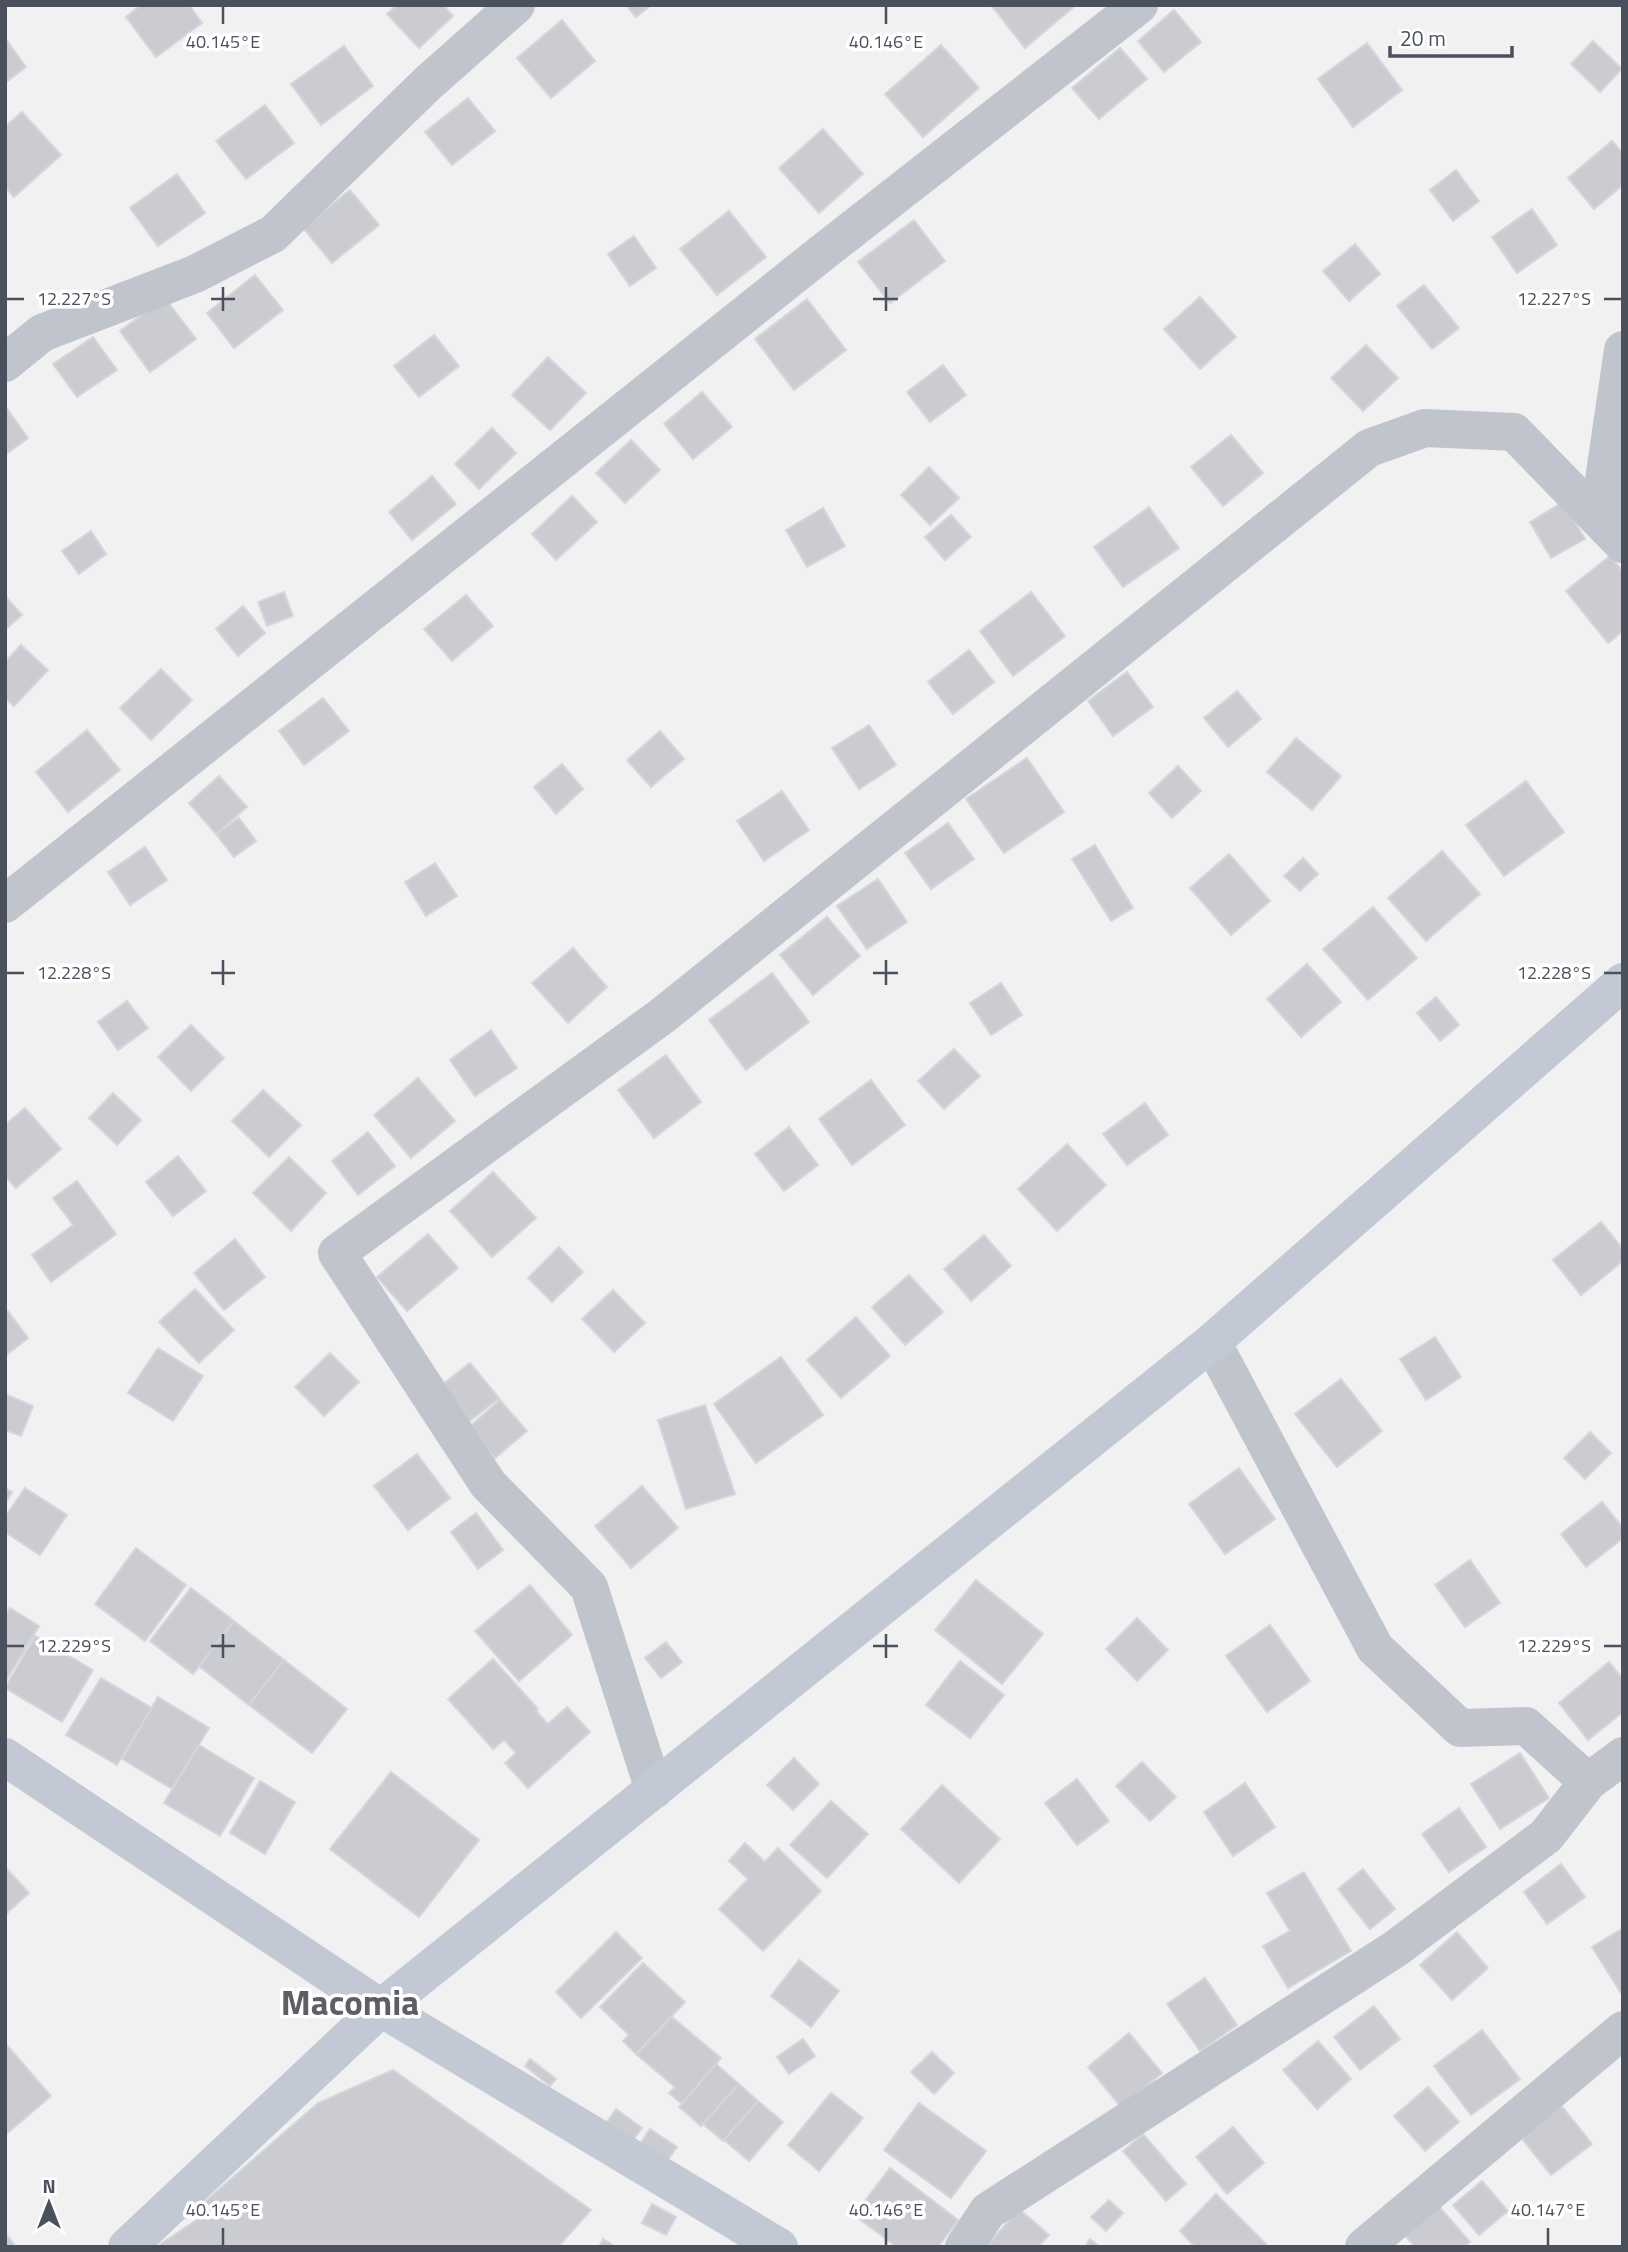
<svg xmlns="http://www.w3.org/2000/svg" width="1628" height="2252" viewBox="0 0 1628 2252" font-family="'Titillium Web',sans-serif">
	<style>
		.building { fill: #cbccd2; stroke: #d5d5db; stroke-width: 2 }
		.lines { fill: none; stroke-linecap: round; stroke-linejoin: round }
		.street { stroke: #c0c5cd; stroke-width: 38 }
		.secondary { stroke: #c3c8d5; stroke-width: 38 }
		.ticks { fill: none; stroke: #4a505c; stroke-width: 2.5 }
		.labels { text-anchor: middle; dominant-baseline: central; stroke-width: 7; stroke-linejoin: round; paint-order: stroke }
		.town-label { font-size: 35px; font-weight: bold; fill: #5e5f64; stroke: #fff }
		.ticks-label { font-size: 18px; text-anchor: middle; fill: #4a505c; stroke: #fff; stroke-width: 7; stroke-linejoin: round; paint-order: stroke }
	</style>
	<rect width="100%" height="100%" fill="#f2f1f1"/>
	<path class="building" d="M141 5H189L202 23 156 57 126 17Z
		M397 5H443L453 16 419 48 387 14Z
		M626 5H651L636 17Z
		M991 5H1076L1025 48Z
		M1174 10 1201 42 1164 72 1138 41Z
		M562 20 595 61 551 98 517 58Z
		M5 38 26 67 5 83Z
		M1593 41 1622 69 1600 92 1571 64Z
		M1367 43 1402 90 1353 127 1318 79Z
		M941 45 979 88 923 137 885 94Z
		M344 46 373 86 321 125 291 84Z
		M1120 48 1147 79 1099 119 1072 88Z
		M468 98 495 131 452 165 425 132Z
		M265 105 294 143 246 179 216 141Z
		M22 112 61 155 14 197 5 187V127Z
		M823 129 863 174 819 213 779 168Z
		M1612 141 1623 153V185L1594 209 1568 178Z
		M1456 170 1479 201 1453 221 1430 190Z
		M177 174 205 213 158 246 130 208Z
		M350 190 379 225 332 263 303 228Z
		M1532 209 1557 245 1517 273 1492 237Z
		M729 211 766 257 717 295 680 249Z
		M914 220 945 261 890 303 858 262Z
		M634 236 656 268 630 286 608 254Z
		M1355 244 1380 274 1349 301 1323 271Z
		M255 275 283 310 234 348 207 313Z
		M1424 285 1459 328 1432 349 1397 306Z
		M1200 297 1236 337 1200 369 1164 329Z
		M165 298 196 339 150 372 120 331Z
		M807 299 846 350 794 390 755 339Z
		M434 335 459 366 419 397 394 366Z
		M93 337 117 370 77 397 53 364Z
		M1366 345 1398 378 1363 411 1331 378Z
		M548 357 586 393 550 430 512 395Z
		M943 365 966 395 930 422 907 392Z
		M702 392 732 427 693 459 664 424Z
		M5 406 28 438 5 455Z
		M492 428 516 453 479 489 455 464Z
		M1231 435 1263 473 1223 506 1191 467Z
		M631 440 660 470 625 503 596 473Z
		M929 467 959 498 930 525 901 495Z
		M432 476 456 504 412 540 389 512Z
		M572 496 597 522 556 560 532 534Z
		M1563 502 1585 539 1551 558 1530 522Z
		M1149 507 1179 548 1123 587 1094 547Z
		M823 508 845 546 807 567 786 530Z
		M951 515 971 537 945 560 925 537Z
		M91 531 106 554 79 574 62 551Z
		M1610 556 1623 572V631L1608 643 1566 591Z
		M284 592 293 616 267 626 258 602Z
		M1031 592 1065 636 1013 676 980 631Z
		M466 595 493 626 452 661 424 629Z
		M5 596 22 615 5 630Z
		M243 606 265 633 238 656 216 629Z
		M21 645 48 670 14 706 5 698V662Z
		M969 650 994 682 953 714 928 682Z
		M161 669 192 700 151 740 120 708Z
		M1127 672 1153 707 1113 736 1088 701Z
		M1237 691 1261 719 1228 747 1204 718Z
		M323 698 349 731 304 765 279 731Z
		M869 725 896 765 859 789 832 748Z
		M87 730 120 770 68 812 36 772Z
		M660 731 684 759 651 787 627 760Z
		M1296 738 1341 776 1312 810 1267 772Z
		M1027 758 1064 812 1004 853 966 799Z
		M562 764 583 789 556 814 534 787Z
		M1178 766 1201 791 1172 818 1149 793Z
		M219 776 247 807 216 834 189 803Z
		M1526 781 1564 832 1504 876 1466 825Z
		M782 791 809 830 764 861 737 821Z
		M239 818 256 841 234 857 216 834Z
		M948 823 974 859 931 889 905 853Z
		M1095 845 1133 908 1111 921 1072 859Z
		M145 847 167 880 130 905 108 872Z
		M1442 851 1480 894 1426 941 1388 898Z
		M1229 854 1270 901 1231 935 1190 888Z
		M1303 858 1318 874 1300 891 1284 876Z
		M435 863 457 896 426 916 405 882Z
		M878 879 907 922 867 949 837 906Z
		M1373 907 1417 958 1368 1000 1323 949Z
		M827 917 860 956 813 995 780 955Z
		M573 948 607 987 568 1023 532 983Z
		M1307 964 1341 1002 1301 1037 1267 999Z
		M772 973 809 1022 746 1070 709 1020Z
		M1001 983 1022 1015 991 1035 970 1003Z
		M1436 997 1459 1025 1440 1041 1417 1013Z
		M127 1001 148 1028 118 1050 98 1022Z
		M191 1025 224 1058 191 1091 158 1057Z
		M491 1030 517 1068 475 1096 450 1060Z
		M954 1049 980 1076 944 1109 918 1081Z
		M666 1055 701 1102 654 1138 618 1090Z
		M418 1078 455 1121 411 1158 374 1115Z
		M871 1080 905 1125 852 1165 819 1119Z
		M263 1090 301 1125 269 1157 232 1121Z
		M113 1093 141 1120 117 1145 89 1118Z
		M1145 1103 1168 1135 1127 1165 1103 1134Z
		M25 1108 61 1149 16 1188 5 1176V1125Z
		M789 1127 818 1165 784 1191 755 1154Z
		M368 1132 395 1166 358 1195 332 1161Z
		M1067 1144 1106 1185 1057 1231 1018 1189Z
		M178 1156 206 1191 173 1216 146 1182Z
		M289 1157 326 1193 291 1231 253 1193Z
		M493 1172 536 1218 492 1257 450 1211Z
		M77 1181 116 1234 51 1282 32 1255 73 1225 53 1198Z
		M1601 1222 1623 1249V1261L1581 1295 1553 1260Z
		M428 1234 458 1268 407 1311 377 1277Z
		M984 1235 1011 1266 971 1301 944 1269Z
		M235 1239 265 1277 224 1310 194 1273Z
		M559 1247 583 1272 552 1302 528 1278Z
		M909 1275 943 1312 905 1345 872 1307Z
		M195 1289 234 1330 199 1363 159 1322Z
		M613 1290 645 1323 614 1352 582 1319Z
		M8 1311 28 1338 5 1356V1313Z
		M856 1317 890 1356 841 1398 807 1360Z
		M1435 1337 1461 1377 1426 1400 1400 1359Z
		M158 1348 203 1376 173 1421 128 1393Z
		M330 1353 359 1382 324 1416 295 1387Z
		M781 1357 823 1415 756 1463 714 1404Z
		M470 1363 499 1398 467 1423 438 1388Z
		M1341 1379 1382 1431 1337 1467 1295 1414Z
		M5 1394 33 1406 21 1436 5 1430Z
		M500 1400 527 1431 495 1458 468 1428Z
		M705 1405 735 1494 686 1509 658 1420Z
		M1590 1432 1611 1453 1585 1479 1564 1458Z
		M417 1454 450 1498 408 1530 374 1486Z
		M1239 1468 1275 1519 1225 1554 1189 1504Z
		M642 1486 678 1528 631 1568 595 1526Z
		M5 1488 12 1492 5 1504Z
		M25 1488 67 1515 40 1555 5 1532V1517Z
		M1602 1502 1623 1528V1538L1586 1567 1561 1534Z
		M476 1513 503 1550 478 1569 451 1532Z
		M136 1548 186 1585 145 1641 95 1604Z
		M1470 1560 1500 1603 1465 1627 1435 1585Z
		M976 1580 1043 1634 1002 1684 935 1630Z
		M530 1585 572 1635 519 1681 475 1631Z
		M191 1588 234 1621 193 1674 150 1641Z
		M10 1608 39 1626 5 1682V1616Z
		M1137 1618 1168 1650 1137 1681 1106 1649Z
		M234 1621 284 1660 249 1705 199 1666Z
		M1270 1625 1310 1681 1267 1712 1226 1656Z
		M35 1636 93 1670 62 1722 5 1688Z
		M666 1642 682 1662 661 1678 645 1658Z
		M493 1659 538 1709 536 1711 548 1724 567 1707 590 1732 528 1788 505 1763 516 1753 504 1740 493 1749 448 1699Z
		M284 1660 347 1709 312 1753 249 1705Z
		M960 1661 1004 1695 970 1738 926 1705Z
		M1609 1662 1623 1679V1712L1588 1740 1559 1703Z
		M101 1678 152 1708 117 1765 66 1735Z
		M158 1697 209 1728 172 1789 122 1759Z
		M199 1745 254 1778 220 1836 164 1803Z
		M1520 1753 1549 1798 1500 1829 1471 1784Z
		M794 1758 819 1784 793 1810 767 1785Z
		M1142 1762 1176 1797 1150 1821 1116 1786Z
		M391 1772 479 1840 419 1917 330 1849Z
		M1077 1779 1109 1821 1077 1845 1045 1803Z
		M260 1781 295 1802 265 1854 230 1833Z
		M1245 1783 1275 1827 1233 1856 1204 1812Z
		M942 1785 1000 1839 959 1883 901 1829Z
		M831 1801 868 1834 827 1878 790 1845Z
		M1459 1808 1486 1847 1449 1872 1422 1834Z
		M745 1843 765 1862 778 1848 821 1891 763 1951 719 1909 748 1879 729 1861Z
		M1561 1864 1585 1897 1547 1924 1524 1892Z
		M5 1867 29 1893 5 1915Z
		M1363 1869 1395 1909 1370 1929 1338 1889Z
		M1304 1872 1351 1951 1288 1988 1263 1946 1290 1931 1267 1893Z
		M1623 1928V1996L1592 1947Z
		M616 1932 642 1958 581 2018 556 1992Z
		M1457 1932 1488 1968 1452 2000 1420 1965Z
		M799 1960 839 1991 811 2027 771 1996Z
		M643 1963 685 2002 636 2054 623 2041 629 2035 600 2007Z
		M1205 1978 1237 2025 1200 2051 1167 2004Z
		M1374 2006 1400 2039 1360 2070 1334 2037Z
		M672 2017 721 2058 682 2104 669 2093 675 2087 636 2054Z
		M1482 2030 1520 2079 1471 2115 1434 2066Z
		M1129 2033 1162 2073 1121 2107 1088 2067Z
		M803 2039 815 2056 789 2074 777 2057Z
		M1318 2041 1351 2079 1317 2109 1283 2070Z
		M5 2043 51 2096 5 2135Z
		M932 2052 954 2073 934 2094 911 2072Z
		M530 2059 556 2079 550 2086 525 2066Z
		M716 2064 739 2084 701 2126 679 2107Z
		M393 2070 591 2210 558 2247H156L207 2213 201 2205 318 2103Z
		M739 2084 758 2101 723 2141 703 2124Z
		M1428 2087 1459 2122 1425 2151 1394 2116Z
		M831 2093 863 2118 819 2171 788 2145Z
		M758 2101 783 2122 749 2161 724 2140Z
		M919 2103 986 2151 951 2198 884 2150Z
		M1561 2105 1592 2144 1551 2175 1520 2136Z
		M616 2109 642 2128 633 2140 607 2122Z
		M1233 2127 1264 2163 1227 2194 1196 2157Z
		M650 2129 677 2147 667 2161 640 2144Z
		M1143 2134 1186 2184 1166 2201 1123 2151Z
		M890 2168 958 2220 938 2247H897L854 2215Z
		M1482 2181 1508 2211 1479 2235 1453 2205Z
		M1216 2194 1267 2245 1265 2247H1195L1180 2231Z
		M1109 2200 1123 2213 1106 2231 1091 2217Z
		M652 2204 676 2217 666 2235 642 2223Z
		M1437 2204 1470 2242 1464 2247H1415L1404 2234Z
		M1019 2209 1049 2235 1038 2247H986Z
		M7 2235 16 2247H5Z
		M603 2239 616 2247H599Z
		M1090 2239 1100 2247H1085Z"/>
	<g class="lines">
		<path class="street" d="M5 363 42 333 195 274 273 234 428 83 516 5
			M1608 529 1604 480 1623 350
			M5 904 827 249 1139 5
			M1212 1342 1375 1648 1460 1728 1526 1726 1588 1782
			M654 1790 589 1587 488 1484 337 1253 662 1016 1369 448 1425 428 1514 432 1623 544
			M964 2247 988 2211 1395 1949 1546 1836 1588 1782 1623 1756
			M1364 2247 1623 2030"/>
		<path class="secondary" d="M5 1757 381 2008 779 2247
			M127 2247 381 2008 1212 1342 1623 982"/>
	</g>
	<path class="ticks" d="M223 7V24M886 7V24M223 287V311M886 287V311M7 299H24M211 299H235M873 299H898M1604 299H1621M223 960V985M886 960V985M7 973H24M211 973H235M873 973H898M1604 973H1621M223 1634V1658M886 1634V1658M7 1646H24M211 1646H235M873 1646H898M1604 1646H1621M223 2228V2245M886 2228V2245M1548 2228V2245"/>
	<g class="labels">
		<g class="town-label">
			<text x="350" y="2002">Macomia</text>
		</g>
	</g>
	<g class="ticks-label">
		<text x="223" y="48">40.145°E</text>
		<text x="886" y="48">40.146°E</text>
		<text x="74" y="305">12.227°S</text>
		<text x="1554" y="305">12.227°S</text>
		<text x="74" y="979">12.228°S</text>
		<text x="1554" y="979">12.228°S</text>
		<text x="74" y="1652">12.229°S</text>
		<text x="1554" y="1652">12.229°S</text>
		<text x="223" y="2216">40.145°E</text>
		<text x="886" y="2216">40.146°E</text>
		<text x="1548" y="2216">40.147°E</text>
	</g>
	<rect width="1628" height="2252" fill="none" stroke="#4a505c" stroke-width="14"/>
	<g transform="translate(49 2203)" stroke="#ffffff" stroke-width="5" paint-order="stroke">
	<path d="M0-5L12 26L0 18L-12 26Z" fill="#4a505c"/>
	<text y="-10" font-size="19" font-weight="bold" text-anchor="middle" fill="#4a505c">N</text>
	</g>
	<path d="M1390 46v10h122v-10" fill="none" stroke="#4a505c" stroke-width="3.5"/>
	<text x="1400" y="46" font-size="21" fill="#4a505c" stroke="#ffffff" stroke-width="5" paint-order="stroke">20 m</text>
</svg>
